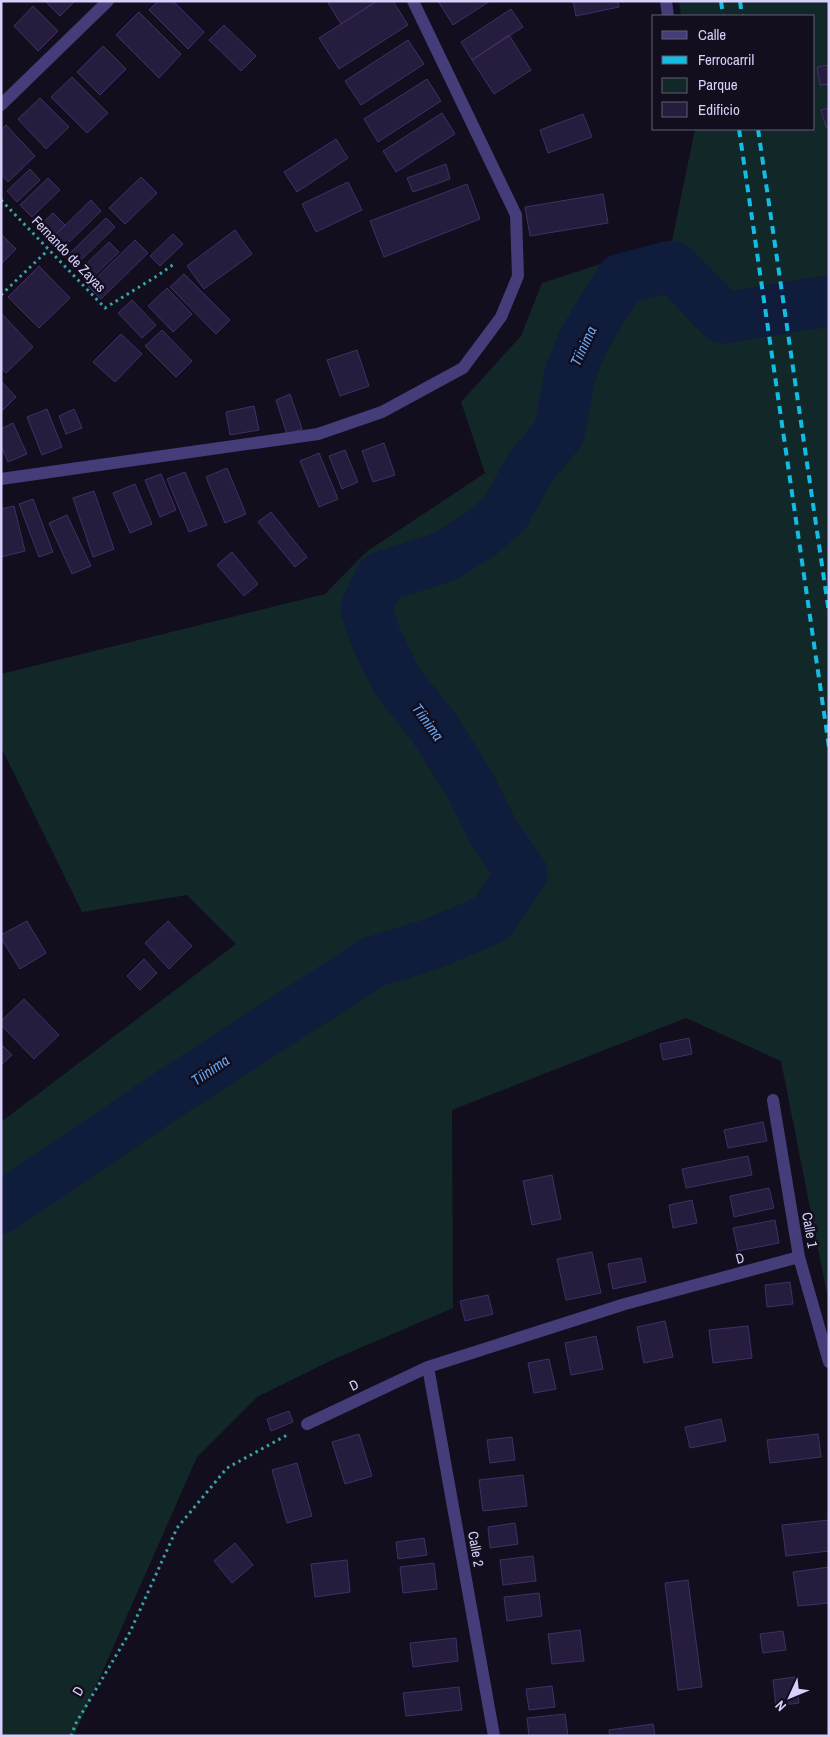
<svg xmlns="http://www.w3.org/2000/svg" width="830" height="1737" viewBox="0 0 830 1737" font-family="'Archivo Narrow',sans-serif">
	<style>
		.green { fill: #122728 }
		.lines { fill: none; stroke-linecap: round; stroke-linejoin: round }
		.river { stroke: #0f1c3c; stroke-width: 51 }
		.building { fill: #261c3d; stroke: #403067 }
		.path { stroke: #38a4a6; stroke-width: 3; stroke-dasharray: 2.5 4; stroke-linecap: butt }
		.street { stroke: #453d79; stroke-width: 12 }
		.rail { stroke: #15bce2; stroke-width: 4; stroke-dasharray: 8 6; stroke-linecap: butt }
		.labels { text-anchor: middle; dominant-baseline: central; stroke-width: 5; stroke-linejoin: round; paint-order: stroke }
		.street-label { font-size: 14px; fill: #d8d0fb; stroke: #120e1e }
		.water-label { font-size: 15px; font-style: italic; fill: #67a6f1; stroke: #120e1e }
	</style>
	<rect width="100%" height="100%" fill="#120e1e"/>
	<path class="green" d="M679 1H829V1304L781 1061 686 1018 452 1110 453 1308 332 1360 257 1397 197 1457 74 1736H1V1122L236 944 187 895 82 912 1 747V674L325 594 366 552 485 473 461 402 521 336 542 283 672 241 695 129H814V16H681Z"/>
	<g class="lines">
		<path class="river" d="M1 1208 166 1096 373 962 432 944 491 919 522 873 494 833 469 783 432 725 397 681 376 638 366 608 381 577 444 557 481 534 505 513 530 468 559 433 570 374 583 341 621 279 672 266 723 318 829 301"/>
	</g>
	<path class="building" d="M45 1H75L60 16Z
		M158 1H173L204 32 188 49 149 10Z
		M327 1H377L341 24Z
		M377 1H393L408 25 339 69 319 38Z
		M438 1H490L453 25Z
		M573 1H618L619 7 576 16Z
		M33 6 58 31 38 51 14 26Z
		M511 9 523 27 472 60 461 42Z
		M139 12 181 54 159 78 116 35Z
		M224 25 256 56 241 71 209 40Z
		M509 35 531 70 494 94 472 60Z
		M408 40 424 64 361 105 345 81Z
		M103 46 126 69 100 95 77 72Z
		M829 65V84L820 85 817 67Z
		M72 77 108 113 87 133 51 97Z
		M427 79 441 101 378 142 364 119Z
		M40 98 69 127 46 149 18 119Z
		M829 108V127H826L821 110Z
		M442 113 455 134 396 172 383 151Z
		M583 114 592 137 548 153 540 130Z
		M6 125 35 156 8 182 1 174V130Z
		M336 139 348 158 297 192 284 172Z
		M446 164 450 179 413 192 407 178Z
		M30 169 40 180 17 202 7 191Z
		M141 177 157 193 125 224 109 208Z
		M48 178 60 190 32 217 20 205Z
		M348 182 362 210 316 232 302 204Z
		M467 184 480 219 384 257 370 221Z
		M603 194 608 223 530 236 525 207Z
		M91 200 101 211 60 251 50 240Z
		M53 213 65 225 50 240 38 227Z
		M106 218 115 227 75 266 66 257Z
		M235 230 252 254 204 289 187 266Z
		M1 234 16 249 1 264Z
		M173 234 183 244 160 266 150 256Z
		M135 240 148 253 101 299 88 286Z
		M109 242 119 252 90 280 80 270Z
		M39 266 70 298 39 328 8 297Z
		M184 274 230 320 216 334 170 287Z
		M167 288 192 314 173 332 148 306Z
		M132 300 156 325 142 338 118 313Z
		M1 313 33 347 6 373 1 368Z
		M162 330 192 361 176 377 145 346Z
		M121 334 142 354 115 382 93 362Z
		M357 350 369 386 340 396 327 360Z
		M1 381 16 397 1 412Z
		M290 394 302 429 287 434 276 400Z
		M254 406 259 430 230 435 226 412Z
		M47 409 62 447 42 455 27 417Z
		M74 409 82 428 66 434 59 416Z
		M13 423 27 454 8 462 1 446V429Z
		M384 443 395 475 373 482 362 451Z
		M345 450 358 482 342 489 329 456Z
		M319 453 338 499 319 507 300 461Z
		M227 468 246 514 225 523 206 477Z
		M185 472 207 525 189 532 167 479Z
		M161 474 176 510 160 517 145 480Z
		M135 484 152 524 130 533 113 493Z
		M94 491 114 549 93 557 73 498Z
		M33 499 53 552 39 557 19 504Z
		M14 506 25 551 1 557V509Z
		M271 512 307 557 295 567 258 522Z
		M67 515 91 566 72 574 49 523Z
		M232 552 258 584 244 596 217 565Z
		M27 921 46 953 20 969 1 938V935Z
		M168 921 192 946 169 969 145 943Z
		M144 959 157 973 140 990 127 976Z
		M24 999 59 1035 34 1059 1 1025V1021Z
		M689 1038 692 1054 663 1060 660 1044Z
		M1 1044 12 1055 2 1064 1 1063Z
		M763 1122 767 1141 728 1148 724 1130Z
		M748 1156 752 1175 686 1188 682 1169Z
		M552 1175 561 1219 532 1225 523 1181Z
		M769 1188 774 1208 734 1217 730 1196Z
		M692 1200 697 1223 673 1228 669 1205Z
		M775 1220 779 1243 738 1251 733 1228Z
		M592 1252 601 1293 566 1300 557 1259Z
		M641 1258 646 1282 613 1289 608 1264Z
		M790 1282 793 1304 767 1307 765 1285Z
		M488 1295 493 1314 465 1321 460 1301Z
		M665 1321 673 1357 644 1363 637 1327Z
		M748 1326 752 1358 713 1363 709 1330Z
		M596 1336 603 1369 571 1375 565 1343Z
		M549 1359 556 1389 534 1393 528 1363Z
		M289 1411 293 1422 271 1431 267 1419Z
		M721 1419 726 1441 690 1448 685 1427Z
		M359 1434 372 1476 345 1484 332 1442Z
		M818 1434 821 1457 770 1463 767 1440Z
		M512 1437 515 1460 490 1463 487 1440Z
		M297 1463 312 1516 287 1523 272 1470Z
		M523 1475 527 1506 483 1511 479 1480Z
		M829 1520V1551L786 1556 782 1525Z
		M515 1523 518 1544 490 1548 488 1527Z
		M424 1538 427 1555 398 1559 396 1542Z
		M235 1543 253 1565 232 1583 214 1561Z
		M533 1556 536 1581 503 1585 500 1560Z
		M347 1560 350 1592 315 1597 311 1564Z
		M434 1563 437 1589 403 1593 400 1567Z
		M829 1567V1603L798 1606 793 1572Z
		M688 1580 702 1687 678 1690 665 1583Z
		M539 1593 542 1616 507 1621 504 1597Z
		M580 1630 584 1661 552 1664 548 1634Z
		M783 1631 786 1650 763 1653 760 1634Z
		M456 1638 458 1661 413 1667 410 1643Z
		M795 1677 799 1703 776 1706 773 1680Z
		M552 1686 555 1707 529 1710 526 1689Z
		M459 1687 462 1710 406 1716 403 1693Z
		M565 1714 568 1736H529L527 1718Z
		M653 1724 655 1736H610L609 1730Z"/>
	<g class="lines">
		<path class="path" d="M1 200 105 308 157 276 174 264
			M1 295 48 250
			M71 1736 76 1723 130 1632 177 1528 227 1468 289 1434"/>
		<path class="street" d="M666 1 668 16
			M1 105 108 1
			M1 479 318 434 382 412 463 368 501 317 518 276 516 215 413 1
			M773 1100 799 1257 829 1362
			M428 1367 494 1736
			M307 1424 428 1367 625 1304 799 1257"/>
		<path class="rail" d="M721 1 723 16
			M740 1 742 16
			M739 129 829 747
			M758 129 829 613"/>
	</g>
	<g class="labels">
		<g class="street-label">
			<text transform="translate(69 254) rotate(46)">Fernando de Zayas</text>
			<text transform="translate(810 1230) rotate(80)">Calle 1</text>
			<text transform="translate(740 1258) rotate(-15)">D</text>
			<text transform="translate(354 1385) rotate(-25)">D</text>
			<text transform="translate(476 1549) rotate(80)">Calle 2</text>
			<text transform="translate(78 1691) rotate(-60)">D</text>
		</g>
		<g class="water-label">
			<text transform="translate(583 346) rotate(-65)">Tíinima</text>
			<text transform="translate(428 722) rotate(54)">Tíinima</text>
			<text transform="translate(210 1070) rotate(-34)">Tíinima</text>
		</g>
	</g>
	<rect width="830" height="1737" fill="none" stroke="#d8d0fb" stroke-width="5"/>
	<rect x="652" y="15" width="162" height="115" fill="#120e1e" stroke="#615c76"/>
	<rect x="662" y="31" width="25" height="8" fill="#453d79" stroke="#615c76"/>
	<text x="698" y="40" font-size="15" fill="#d8d0fb">Calle</text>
	<rect x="662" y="56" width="25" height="8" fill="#15bce2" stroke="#615c76"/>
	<text x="698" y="65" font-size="15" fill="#d8d0fb">Ferrocarril</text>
	<rect x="662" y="78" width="25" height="15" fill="#122728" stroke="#615c76"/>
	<text x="698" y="90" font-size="15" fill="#d8d0fb">Parque</text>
	<rect x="662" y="102" width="25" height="15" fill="#261c3d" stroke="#615c76"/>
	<text x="698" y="115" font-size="15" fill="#d8d0fb">Edificio</text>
	<g transform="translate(790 1697) rotate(226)" stroke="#120e1e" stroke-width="4" paint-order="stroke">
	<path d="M0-4L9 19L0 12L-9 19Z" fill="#d8d0fb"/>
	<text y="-8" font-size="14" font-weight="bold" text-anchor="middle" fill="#d8d0fb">N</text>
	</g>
</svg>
